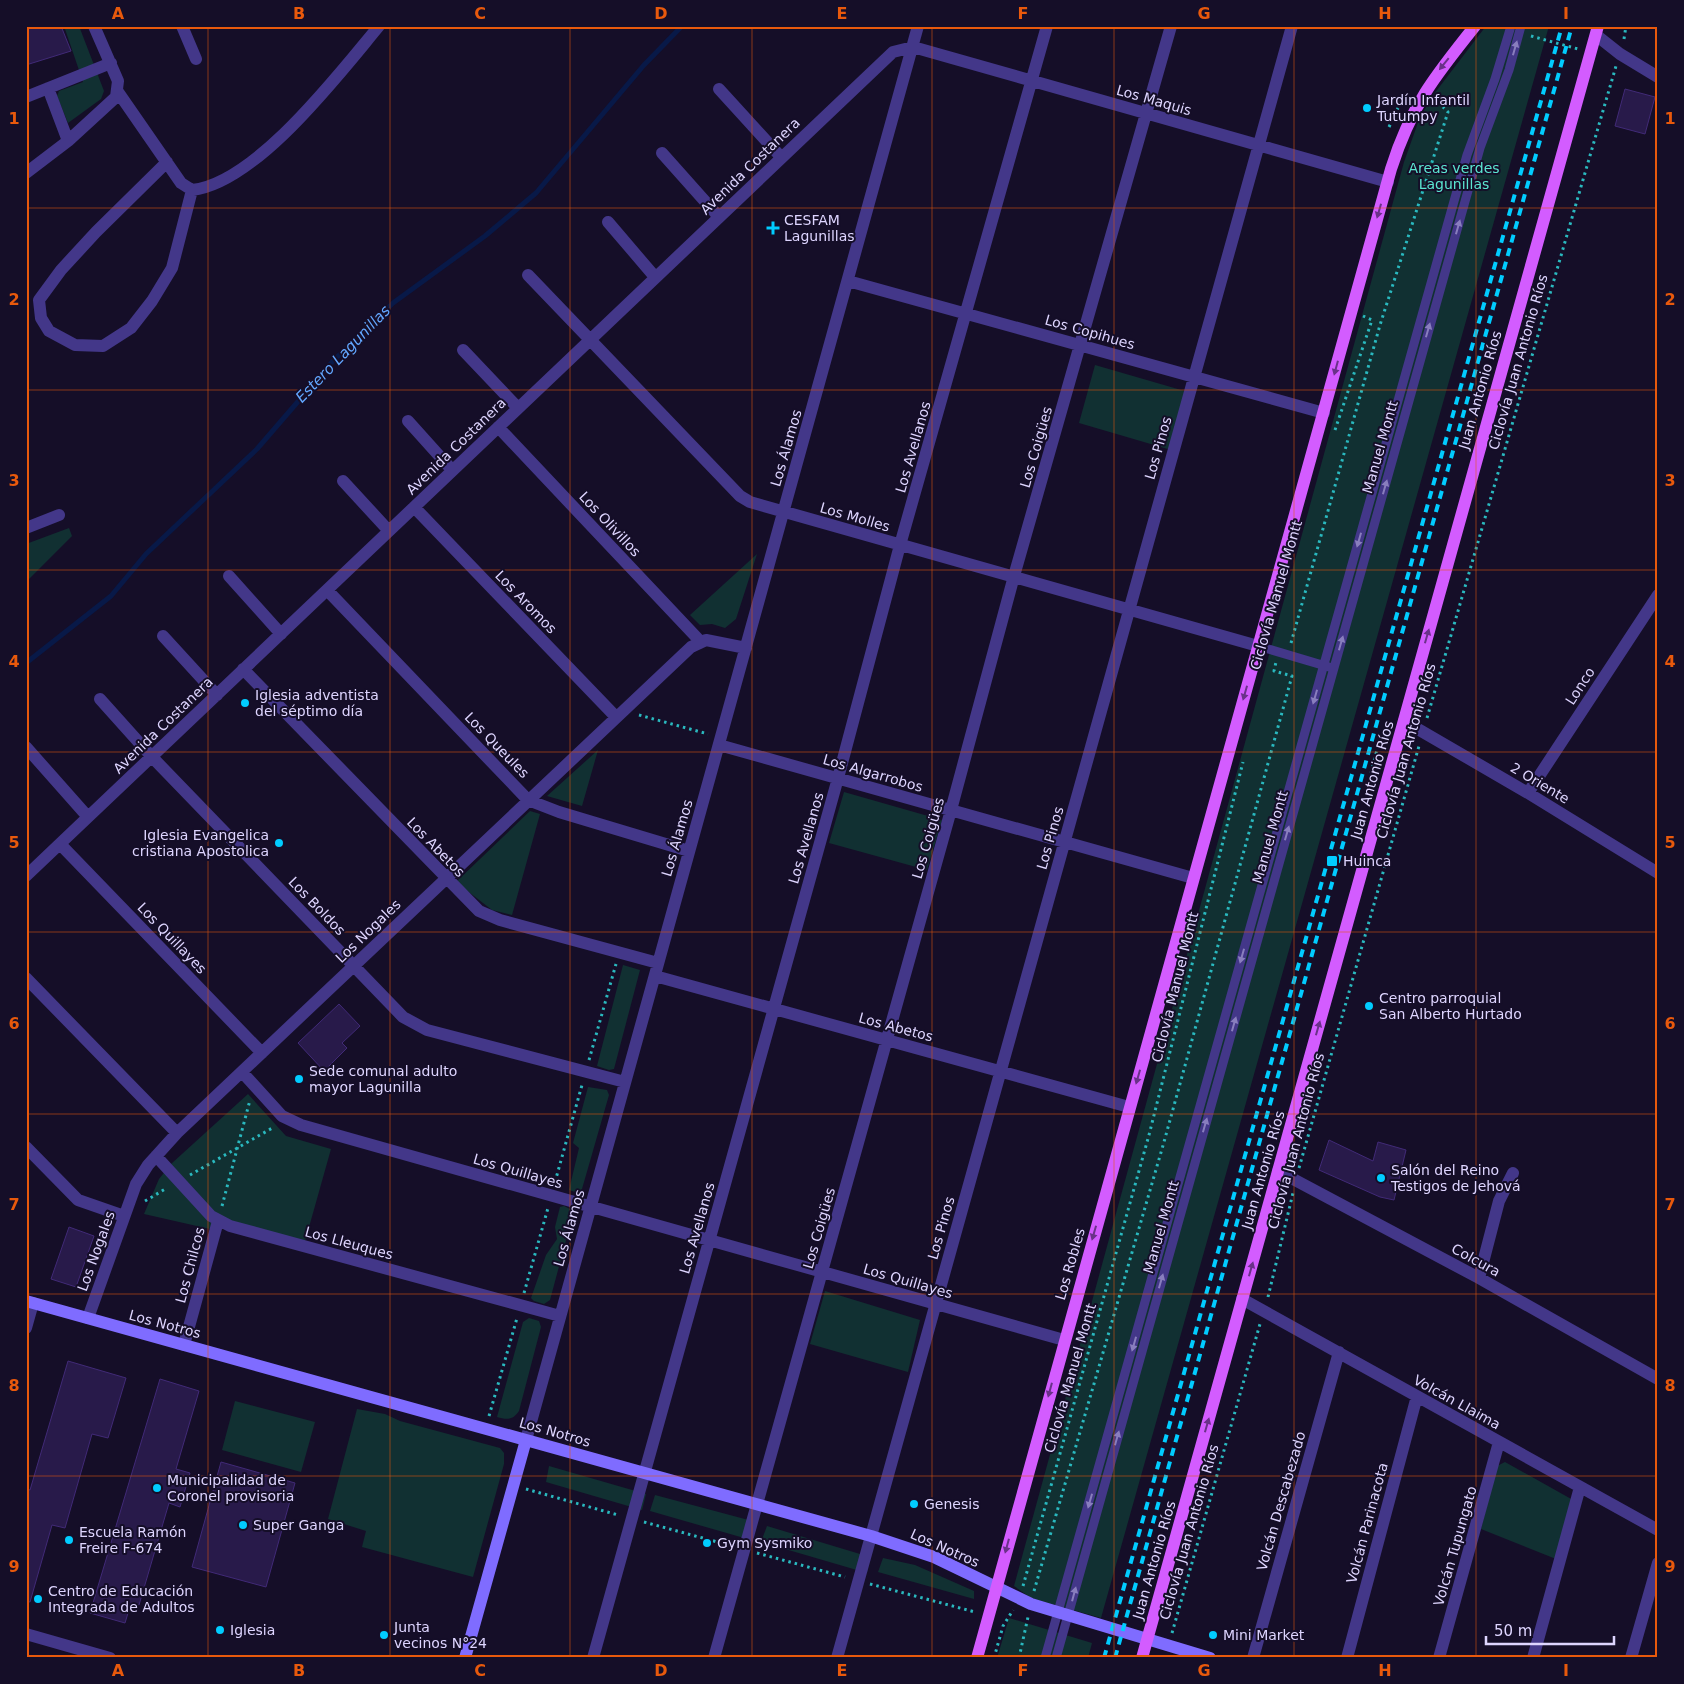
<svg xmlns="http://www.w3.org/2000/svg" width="1684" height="1684" viewBox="0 0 1684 1684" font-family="'DejaVu Sans',sans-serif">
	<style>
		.green { fill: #113032 }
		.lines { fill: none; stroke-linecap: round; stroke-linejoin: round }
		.stream { stroke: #081948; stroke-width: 5 }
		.building { fill: #281a4a; stroke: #412a77 }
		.path { stroke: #2ab9bf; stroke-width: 3; stroke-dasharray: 2.5 4; stroke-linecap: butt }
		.lane { stroke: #433789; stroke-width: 9 }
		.street { stroke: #433789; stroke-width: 12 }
		.secondary { stroke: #7f6cff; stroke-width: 12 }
		.primary { stroke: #d35cff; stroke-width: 12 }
		.rail { stroke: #01ccff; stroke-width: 4; stroke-dasharray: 8 6; stroke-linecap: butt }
		.oneway { fill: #897ebe }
		.oneway2 { fill: #6a3189 }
		.grid { fill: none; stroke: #e8590c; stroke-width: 1; stroke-opacity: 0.55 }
		.poi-dot { fill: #01ccff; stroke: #150e28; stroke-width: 2 }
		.labels { text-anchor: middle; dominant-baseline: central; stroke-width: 4; stroke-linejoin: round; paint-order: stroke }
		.street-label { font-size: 14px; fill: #ded5ff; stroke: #150e28 }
		.poi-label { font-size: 14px; fill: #ded5ff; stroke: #150e28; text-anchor: start }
		.park-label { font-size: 14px; fill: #5be5d1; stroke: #150e28 }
		.water-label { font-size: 15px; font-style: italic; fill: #63a7ff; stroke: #150e28 }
		.neatline { fill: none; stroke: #e8590c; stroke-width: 2 }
		.grid-label { font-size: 16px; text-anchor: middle; font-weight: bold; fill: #e8590c }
	</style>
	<rect width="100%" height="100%" fill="#150e28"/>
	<path class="green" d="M64 26H79L104 91 101 99 68 123 57 96 59 91 83 82Z
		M1486 26H1549L1101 1618 1031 1598 1014 1586 1404 162 1420 117 1434 94Z
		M1095 365 1195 394 1178 452 1079 423Z
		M69 528 72 536 26 582V544Z
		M757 554 736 619 725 628 712 624 700 625 690 615Z
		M598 750 582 806 547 796Z
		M844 792 942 820 927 870 829 843Z
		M530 811 540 814 512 915 492 910 456 882Z
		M623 965 640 970 614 1069 609 1070 597 1066Z
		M588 1087 607 1090 609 1095 582 1189 578 1193 569 1190 579 1148 573 1143Z
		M248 1094 286 1136 331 1149 304 1245 221 1219 210 1229 144 1214 159 1179 171 1164Z
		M564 1206 570 1209 572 1218 550 1300 544 1304 534 1301 531 1298 546 1255 557 1239 555 1227 560 1207Z
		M825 1291 920 1320 908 1372 810 1344Z
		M529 1318 539 1321 541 1327 519 1411C513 1420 507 1420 497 1417L523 1322Z
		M235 1401 315 1422 301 1472 222 1450Z
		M357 1409 385 1414 400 1421 500 1448 504 1453V1464L473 1577 362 1547 366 1531 328 1519Z
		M1505 1462 1573 1500 1556 1559 1481 1529 1497 1466Z
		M549 1466 646 1494 642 1510 546 1482Z
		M655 1495 756 1522 751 1540 650 1511Z
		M767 1526 870 1557 867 1573 761 1542Z
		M883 1558 915 1565 974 1591V1599L878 1572Z
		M1009 1618 1092 1643 1088 1658H997Z"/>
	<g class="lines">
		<path class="stream" d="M26 663 111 596 146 554 257 449 333 361 393 303 485 236 536 193 644 65 682 26"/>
	</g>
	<path class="building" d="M26 26H61L71 51 26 65Z
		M1625 89 1655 97 1645 134 1615 126Z
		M339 1004 360 1026 342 1043 347 1048 324 1071 298 1043Z
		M1329 1140 1373 1161 1378 1142 1406 1150 1394 1200 1380 1197 1319 1170Z
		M69 1227 94 1236 76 1287 51 1279Z
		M68 1361 126 1378 108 1438 92 1434 65 1528 52 1525 30 1602 26 1601V1489L30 1490Z
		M160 1379 199 1391 176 1469 190 1473 180 1507 169 1503 139 1605 131 1603 125 1623 90 1613Z
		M221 1462 295 1483 266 1587 192 1567Z"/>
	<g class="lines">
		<path class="path" d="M1531 36 1578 49
			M1624 39 1626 26
			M1389 127 1398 108
			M1335 430 1372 320 1363 316
			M1291 643 1380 325 1448 112 1443 107
			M639 715 708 734
			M1427 718 1616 66
			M1371 773 1378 746 1383 741
			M589 1060 616 964
			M1299 1168 1419 746
			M190 1175 274 1127
			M555 1182 582 1085
			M145 1201 167 1188
			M222 1206 250 1100
			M524 1293 548 1208
			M1268 1297 1293 1193
			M489 1416 517 1318
			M526 1489 618 1515
			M644 1522 732 1546
			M757 1553 845 1577
			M870 1584 975 1612
			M1023 1586 1149 1135 1243 762
			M1034 1591 1164 1142 1292 676 1274 671 1276 662
			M1172 1633 1260 1324
			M994 1658 1003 1626 1013 1610
			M1019 1658 1028 1617"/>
		<path class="lane" d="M1258 646 1329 667
			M1045 1658 1467 155 1495 79 1511 26
			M1056 1658 1480 148 1509 70 1521 26"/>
		<path class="street" d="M182 26 196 59
			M1596 35 1620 54 1658 77
			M48 88 68 141
			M719 89 781 157
			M118 92 181 183 192 190C256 183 338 75 379 26
			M26 97 111 63
			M662 153 719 217
			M167 162 96 232 61 270 39 300 41 318 49 331 75 345 103 346 131 328 152 301 172 268 192 190
			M26 173 68 141 116 97 118 81 94 26
			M608 222 655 277
			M528 275 740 496 750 502 1258 646
			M848 281 1324 413
			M463 350 518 408
			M408 421 452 470
			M498 427 700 641
			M343 481 389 531
			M414 507 616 717
			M26 528 59 515
			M229 576 281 634
			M327 590 528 800 559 812 689 851
			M163 636 217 695
			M243 669 479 911 500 920 658 963
			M100 699 152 757 403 1017 427 1030 625 1082
			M1404 721 1528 793 1658 873
			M719 745 1193 878
			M26 747 88 817
			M1528 793 1658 595
			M60 844 262 1053
			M26 876 893 52 913 47 1388 182
			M655 976 1129 1107
			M26 978 177 1133
			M242 1072 282 1116 301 1125 1064 1340
			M26 1147 78 1200 124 1216
			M156 1156 211 1216 230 1226 560 1316
			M1278 1171 1479 1278 1658 1379
			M1479 1278 1499 1201 1513 1173
			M1242 1299 1658 1530
			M88 1318 136 1184 148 1165 177 1133 691 647 706 640 746 648
			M26 1328 33 1303
			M184 1345 218 1221
			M526 1440 918 26
			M26 1634 110 1658
			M593 1658 838 778 900 545 1047 26
			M714 1658 951 810 1014 576 1171 26
			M837 1658 1292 26
			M1253 1658 1339 1352
			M1347 1658 1417 1396
			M1439 1658 1499 1442
			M1533 1658 1580 1487
			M1631 1658 1658 1563"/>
		<path class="secondary" d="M26 1301 871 1536 934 1557 1031 1604 1210 1658
			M465 1658 526 1440"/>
		<path class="primary" d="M977 1658 1391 169C1411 106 1434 77 1475 26
			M1142 1658 1598 26"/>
		<path class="rail" d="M1104 1658 1562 26
			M1115 1658 1572 26"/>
	</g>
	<defs><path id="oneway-solid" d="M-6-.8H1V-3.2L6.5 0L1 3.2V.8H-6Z" transform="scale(1.25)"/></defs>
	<g class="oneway">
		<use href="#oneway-solid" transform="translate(1515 48) rotate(-74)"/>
		<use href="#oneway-solid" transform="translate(1458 227) rotate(-74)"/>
		<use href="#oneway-solid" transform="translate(1428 330) rotate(-74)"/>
		<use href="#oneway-solid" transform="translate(1385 487) rotate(-74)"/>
		<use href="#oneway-solid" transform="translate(1359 540) rotate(106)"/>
		<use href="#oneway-solid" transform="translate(1341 643) rotate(-74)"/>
		<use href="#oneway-solid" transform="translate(1315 697) rotate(106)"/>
		<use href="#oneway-solid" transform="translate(1287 833) rotate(-74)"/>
		<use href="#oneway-solid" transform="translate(1242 956) rotate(106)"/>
		<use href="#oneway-solid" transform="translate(1234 1024) rotate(-74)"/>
		<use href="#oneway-solid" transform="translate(1205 1125) rotate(-74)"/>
		<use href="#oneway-solid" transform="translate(1161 1281) rotate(-74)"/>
		<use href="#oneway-solid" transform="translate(1134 1344) rotate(106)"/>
		<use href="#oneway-solid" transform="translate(1117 1438) rotate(-74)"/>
		<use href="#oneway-solid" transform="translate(1090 1501) rotate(106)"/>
		<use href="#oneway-solid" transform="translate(1074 1594) rotate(-75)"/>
	</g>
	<g class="oneway2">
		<use href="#oneway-solid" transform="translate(1444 64) rotate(129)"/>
		<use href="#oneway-solid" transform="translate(1379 211) rotate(106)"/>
		<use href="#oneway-solid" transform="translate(1336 368) rotate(105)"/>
		<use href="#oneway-solid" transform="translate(1427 636) rotate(-74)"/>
		<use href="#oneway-solid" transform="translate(1245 693) rotate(106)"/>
		<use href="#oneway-solid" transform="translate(1318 1028) rotate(-74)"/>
		<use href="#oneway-solid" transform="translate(1138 1077) rotate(106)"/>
		<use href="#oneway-solid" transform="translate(1094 1233) rotate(106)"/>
		<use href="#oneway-solid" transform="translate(1251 1269) rotate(-74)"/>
		<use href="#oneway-solid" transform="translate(1050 1390) rotate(105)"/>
		<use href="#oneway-solid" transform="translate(1207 1425) rotate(-74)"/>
		<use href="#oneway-solid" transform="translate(1007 1546) rotate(105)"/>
	</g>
	<path class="grid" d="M208 26V1658M390 26V1658M570 26V1658M752 26V1658M932 26V1658M1114 26V1658M1294 26V1658M1476 26V1658M26 208H1658M26 390H1658M26 570H1658M26 752H1658M26 932H1658M26 1114H1658M26 1294H1658M26 1476H1658"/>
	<g class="poi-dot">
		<circle cx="1367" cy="108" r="5"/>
		<path d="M770.5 220.5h5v5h5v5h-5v5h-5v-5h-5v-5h5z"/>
		<circle cx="245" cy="703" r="5"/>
		<circle cx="279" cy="843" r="5"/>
		<rect x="1326" y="855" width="12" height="12" rx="2.5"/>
		<circle cx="1369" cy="1006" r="5"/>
		<circle cx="299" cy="1079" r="5"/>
		<circle cx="1381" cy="1178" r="5"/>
		<circle cx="157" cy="1488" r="5"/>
		<circle cx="914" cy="1504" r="5"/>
		<circle cx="243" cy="1525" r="5"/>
		<circle cx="69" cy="1540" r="5"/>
		<circle cx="707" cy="1543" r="5"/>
		<circle cx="38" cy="1599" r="5"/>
		<circle cx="220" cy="1630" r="5"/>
		<circle cx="384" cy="1635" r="5"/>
		<circle cx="1213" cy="1635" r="5"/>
	</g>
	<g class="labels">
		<g class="street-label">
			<text transform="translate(1154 100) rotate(16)">Los Maquis</text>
			<text transform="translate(750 166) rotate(-44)">Avenida Costanera</text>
			<text transform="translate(1090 332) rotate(16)">Los Copihues</text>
			<text transform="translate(1518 362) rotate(-74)">Ciclovía Juan Antonio Ríos</text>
			<text transform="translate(1480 390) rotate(-74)">Juan Antonio Ríos</text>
			<text transform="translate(456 446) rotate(-44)">Avenida Costanera</text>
			<text transform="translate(913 447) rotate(-74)">Los Avellanos</text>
			<text transform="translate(1036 447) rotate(-74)">Los Coigües</text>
			<text transform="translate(1380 447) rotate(-74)">Manuel Montt</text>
			<text transform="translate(786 448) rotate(-74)">Los Álamos</text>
			<text transform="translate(1158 448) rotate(-74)">Los Pinos</text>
			<text transform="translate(855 517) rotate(16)">Los Molles</text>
			<text transform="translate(610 524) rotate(47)">Los Olivillos</text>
			<text transform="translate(1276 595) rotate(-74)">Ciclovía Manuel Montt</text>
			<text transform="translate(526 602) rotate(46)">Los Aromos</text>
			<text transform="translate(1580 686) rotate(-57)">Lonco</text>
			<text transform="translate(163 725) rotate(-44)">Avenida Costanera</text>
			<text transform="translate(497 745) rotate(46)">Los Queules</text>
			<text transform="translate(1406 751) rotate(-74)">Ciclovía Juan Antonio Ríos</text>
			<text transform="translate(873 773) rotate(16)">Los Algarrobos</text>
			<text transform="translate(1372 780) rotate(-74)">Juan Antonio Ríos</text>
			<text transform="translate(1540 783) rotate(31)">2 Oriente</text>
			<text transform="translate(1270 837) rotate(-74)">Manuel Montt</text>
			<text transform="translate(677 838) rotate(-74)">Los Álamos</text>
			<text transform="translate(806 838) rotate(-74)">Los Avellanos</text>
			<text transform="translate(928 838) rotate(-74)">Los Coigües</text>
			<text transform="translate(1050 838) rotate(-74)">Los Pinos</text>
			<text transform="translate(436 847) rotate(46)">Los Abetos</text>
			<text transform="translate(317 906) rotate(46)">Los Boldos</text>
			<text transform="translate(368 931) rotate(-44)">Los Nogales</text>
			<text transform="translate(172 938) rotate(46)">Los Quillayes</text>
			<text transform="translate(1175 987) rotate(-76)">Ciclovía Manuel Montt</text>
			<text transform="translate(896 1027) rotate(15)">Los Abetos</text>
			<text transform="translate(1296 1141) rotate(-75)">Ciclovía Juan Antonio Ríos</text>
			<text transform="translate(1263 1170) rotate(-74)">Juan Antonio Ríos</text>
			<text transform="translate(518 1171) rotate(16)">Los Quillayes</text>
			<text transform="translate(1161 1227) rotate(-74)">Manuel Montt</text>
			<text transform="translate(569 1228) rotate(-74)">Los Álamos</text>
			<text transform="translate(697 1228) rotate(-74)">Los Avellanos</text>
			<text transform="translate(819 1228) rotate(-74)">Los Coigües</text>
			<text transform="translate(941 1228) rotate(-74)">Los Pinos</text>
			<text transform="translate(349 1243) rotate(15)">Los Lleuques</text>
			<text transform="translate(96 1251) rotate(-70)">Los Nogales</text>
			<text transform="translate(1476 1260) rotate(29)">Colcura</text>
			<text transform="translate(1070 1264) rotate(-74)">Los Robles</text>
			<text transform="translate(190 1265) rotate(-75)">Los Chilcos</text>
			<text transform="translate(908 1281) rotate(16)">Los Quillayes</text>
			<text transform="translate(165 1324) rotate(15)">Los Notros</text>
			<text transform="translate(1070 1378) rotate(-74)">Ciclovía Manuel Montt</text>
			<text transform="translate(1457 1402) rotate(29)">Volcán Llaima</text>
			<text transform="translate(555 1432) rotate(16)">Los Notros</text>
			<text transform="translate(1281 1501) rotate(-74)">Volcán Descabezado</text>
			<text transform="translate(1367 1523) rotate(-75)">Volcán Parinacota</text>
			<text transform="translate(1189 1532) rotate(-74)">Ciclovía Juan Antonio Ríos</text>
			<text transform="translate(1455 1546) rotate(-74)">Volcán Tupungato</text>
			<text transform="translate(945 1548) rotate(24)">Los Notros</text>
			<text transform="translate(1154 1560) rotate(-74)">Juan Antonio Ríos</text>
		</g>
		<g class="poi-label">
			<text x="1377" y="100">Jardín Infantil<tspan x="1377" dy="16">Tutumpy</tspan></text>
			<text x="784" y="220">CESFAM<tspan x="784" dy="16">Lagunillas</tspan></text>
			<text x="255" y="695">Iglesia adventista<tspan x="255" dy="16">del séptimo día</tspan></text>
			<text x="269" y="835" text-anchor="end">Iglesia Evangelica<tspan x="269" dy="16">cristiana Apostolica</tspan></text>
			<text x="1343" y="861">Huinca</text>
			<text x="1379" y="998">Centro parroquial<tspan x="1379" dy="16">San Alberto Hurtado</tspan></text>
			<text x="309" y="1071">Sede comunal adulto<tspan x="309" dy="16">mayor Lagunilla</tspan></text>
			<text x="1391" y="1170">Salón del Reino<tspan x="1391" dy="16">Testigos de Jehová</tspan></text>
			<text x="167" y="1480">Municipalidad de<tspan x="167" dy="16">Coronel provisoria</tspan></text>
			<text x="924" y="1504">Genesis</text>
			<text x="253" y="1525">Super Ganga</text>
			<text x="79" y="1532">Escuela Ramón<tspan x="79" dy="16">Freire F-674</tspan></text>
			<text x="717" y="1543">Gym Sysmiko</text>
			<text x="48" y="1591">Centro de Educación<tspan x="48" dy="16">Integrada de Adultos</tspan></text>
			<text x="394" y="1627">Junta<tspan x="394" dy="16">vecinos N°24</tspan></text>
			<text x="230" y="1630">Iglesia</text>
			<text x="1223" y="1635">Mini Market</text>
		</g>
		<g class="park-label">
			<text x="1454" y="168">Areas verdes<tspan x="1454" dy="16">Lagunillas</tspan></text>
		</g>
		<g class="water-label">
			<text transform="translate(343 354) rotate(-46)">Estero Lagunillas</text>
		</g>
	</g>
	<rect width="1684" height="1684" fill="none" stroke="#150e28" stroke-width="55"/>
	<path d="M1486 1636v8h128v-8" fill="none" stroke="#ded5ff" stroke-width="2.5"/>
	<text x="1494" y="1636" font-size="15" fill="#ded5ff" stroke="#150e28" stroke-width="4" paint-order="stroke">50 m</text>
	<rect x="28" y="28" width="1628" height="1628" class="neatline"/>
	<g class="grid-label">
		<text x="118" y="19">A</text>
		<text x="299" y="19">B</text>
		<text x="480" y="19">C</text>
		<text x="661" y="19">D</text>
		<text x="842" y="19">E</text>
		<text x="1023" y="19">F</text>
		<text x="1204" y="19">G</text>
		<text x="1385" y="19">H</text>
		<text x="1566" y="19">I</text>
		<text x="14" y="124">1</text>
		<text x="1670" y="124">1</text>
		<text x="14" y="305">2</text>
		<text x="1670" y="305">2</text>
		<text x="14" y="486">3</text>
		<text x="1670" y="486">3</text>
		<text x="14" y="667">4</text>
		<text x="1670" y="667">4</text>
		<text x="14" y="848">5</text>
		<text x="1670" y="848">5</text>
		<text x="14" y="1029">6</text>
		<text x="1670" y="1029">6</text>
		<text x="14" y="1210">7</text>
		<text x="1670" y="1210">7</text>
		<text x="14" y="1391">8</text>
		<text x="1670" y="1391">8</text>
		<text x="14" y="1572">9</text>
		<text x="1670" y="1572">9</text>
		<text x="118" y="1676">A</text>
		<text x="299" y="1676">B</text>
		<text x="480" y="1676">C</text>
		<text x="661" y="1676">D</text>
		<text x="842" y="1676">E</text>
		<text x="1023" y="1676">F</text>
		<text x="1204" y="1676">G</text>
		<text x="1385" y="1676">H</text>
		<text x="1566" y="1676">I</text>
	</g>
</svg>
